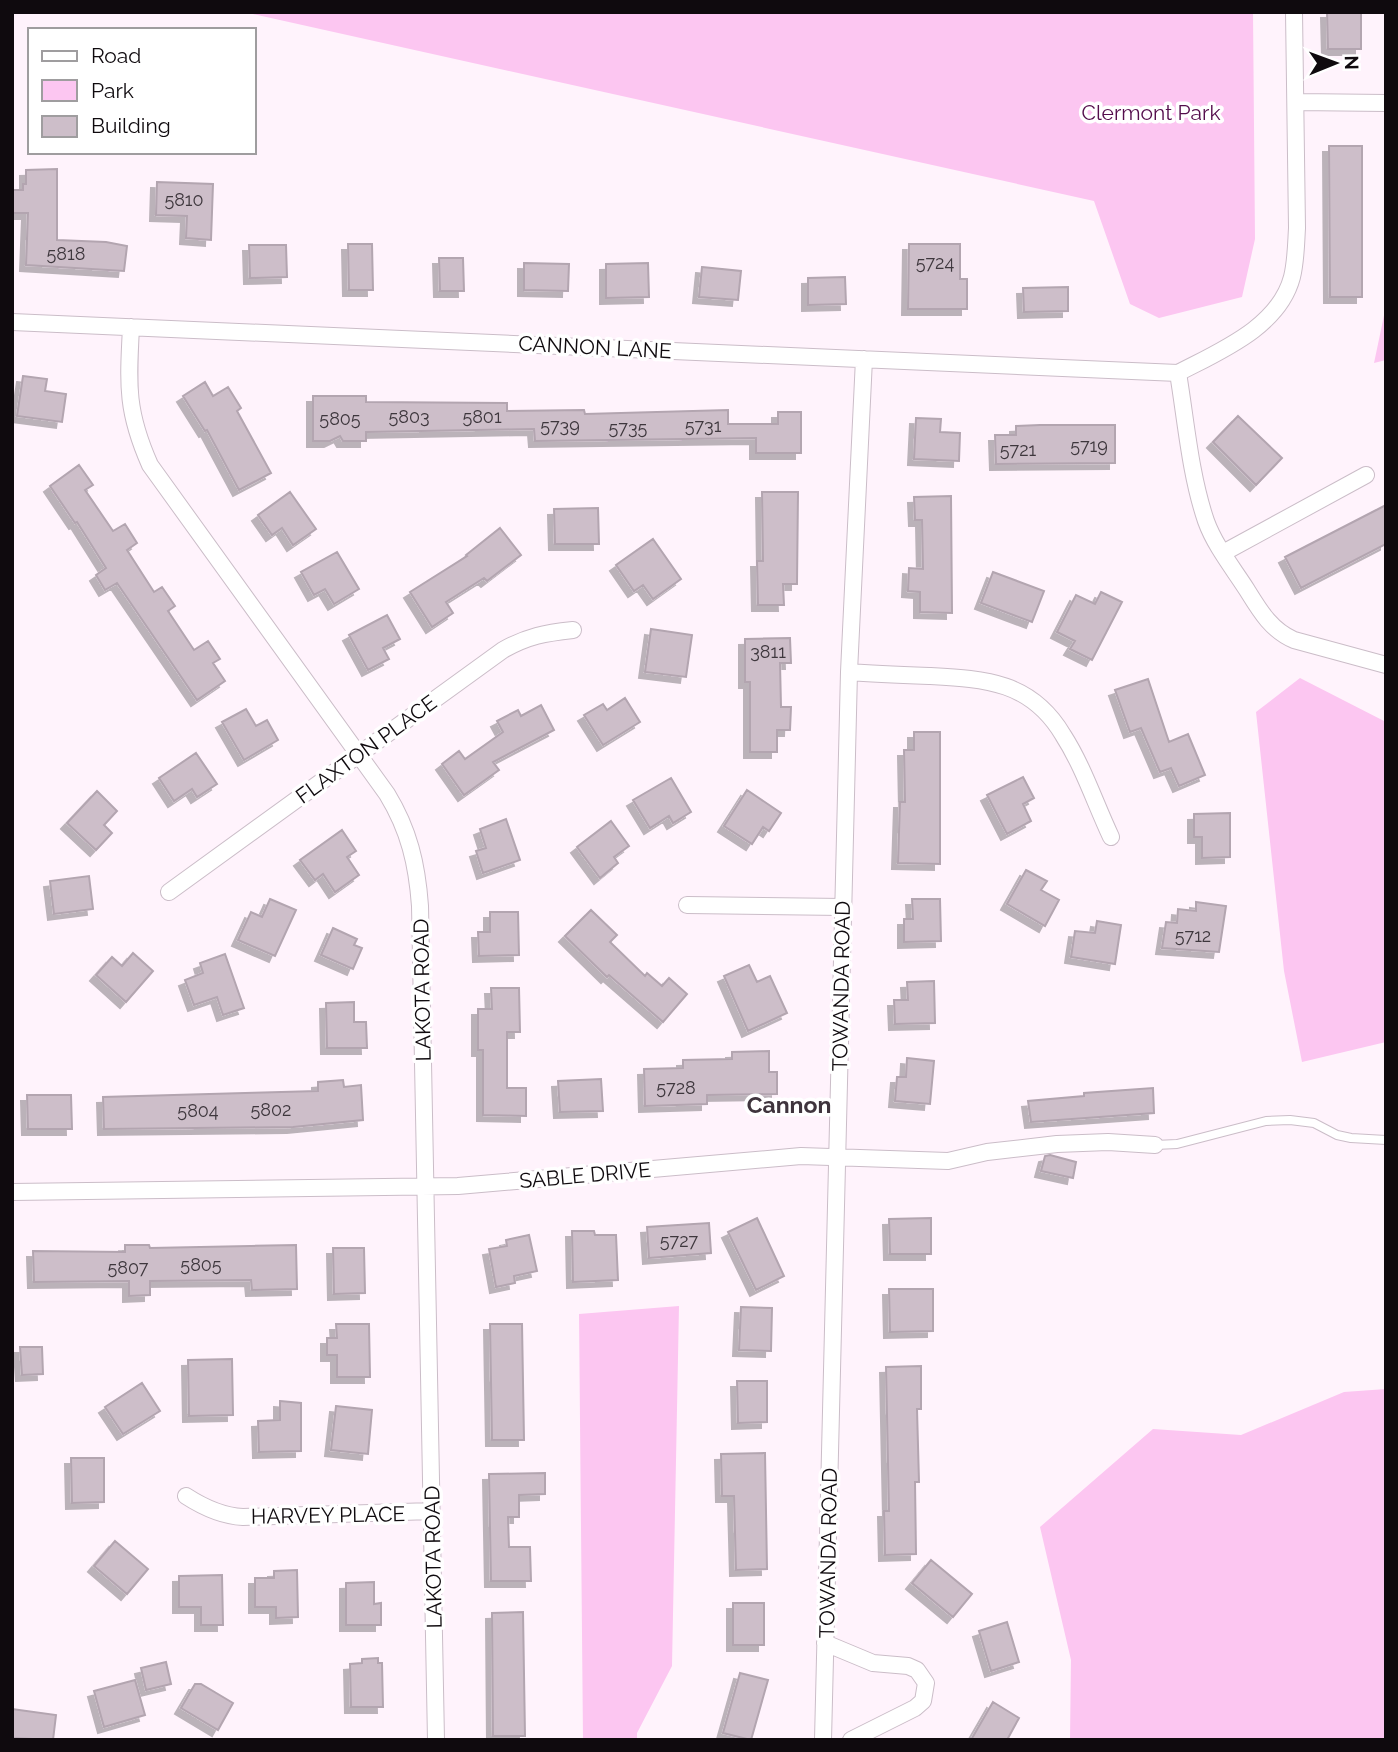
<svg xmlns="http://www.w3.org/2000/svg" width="1398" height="1752" viewBox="0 0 1398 1752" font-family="Raleway,sans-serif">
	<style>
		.green { fill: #fcc6f1 }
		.building { fill: #cdbec9; stroke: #b3a5b0; stroke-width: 2; filter: url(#shadow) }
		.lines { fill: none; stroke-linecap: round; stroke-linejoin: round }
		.lane-casing { stroke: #cbbdc8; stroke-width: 10 }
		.street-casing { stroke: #cbbdc8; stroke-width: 18 }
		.lane { stroke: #fff; stroke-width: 8 }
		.street { stroke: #fff; stroke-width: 16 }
		.labels { text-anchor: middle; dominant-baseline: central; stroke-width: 7; stroke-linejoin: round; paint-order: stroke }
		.number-label { font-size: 18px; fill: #3e373d }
		.park-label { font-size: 21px; fill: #540d4c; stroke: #fff }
		.street-label { font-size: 21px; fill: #0f0a0e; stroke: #fff }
		.neighbourhood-label { font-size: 23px; font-weight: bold; fill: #3f343d; stroke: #fff }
	</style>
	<defs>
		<filter id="shadow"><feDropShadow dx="-6" dy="6" stdDeviation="0" flood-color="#0004"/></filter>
	</defs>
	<rect width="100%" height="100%" fill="#fff3fc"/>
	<path class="green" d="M244 12H1253L1255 239 1242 297 1159 318 1130 304 1094 201Z
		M1386 306V360L1374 363Z
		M1300 678 1386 722V1042L1302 1062 1284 971 1256 712Z
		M679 1306 672 1666 637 1733V1740H583L579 1314Z
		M1386 1389V1740H1070L1071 1660 1040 1527 1153 1429 1241 1435 1344 1392Z"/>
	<path class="building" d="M1327 12H1361V49H1328Z
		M1329 146H1362V297H1330Z
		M57 169V240L106 242 127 246 124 271 26 265 28 213H12V190H23V184H26V170Z
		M157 182 213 184 211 240 186 238 187 216 156 215Z
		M348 244H372L373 290H349Z
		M909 244H960V279H967V309H908Z
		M249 245H286L287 277 250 278Z
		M439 258H463L464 291H440Z
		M524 263 569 264 568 291 524 290Z
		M648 263 649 297 606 298V264Z
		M702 267 741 271 738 300 699 297Z
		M845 277 846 304 808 305V278Z
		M1068 287V311L1024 312 1023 288Z
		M23 376 47 379 45 391 66 394 62 422 17 416Z
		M205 382 213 396 228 387 241 408 237 411 271 473 239 490 207 430 205 431 183 396Z
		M313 396H366V402L507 403V411L584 410 585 414 728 410V424H778V412H801V453H756V438L535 441 534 429 366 432V441H343L340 436 330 441H313Z
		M1238 416 1282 458 1256 485 1213 442Z
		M916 418 941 419 940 432 960 433 959 461 914 459Z
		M1040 425H1115V463L996 464 995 435H1016V426Z
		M79 465 93 485 85 490 113 531 125 524 137 543 127 550 154 592 162 587 175 606 168 611 194 650 208 641 220 659 213 663 225 681 197 700 117 583 105 590 96 575 106 568 77 522 75 523 50 486Z
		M290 492 316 529 293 545 282 528 272 535 258 515Z
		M762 492H798L797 584H783L784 605H758L757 561H763Z
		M951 496 952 613 920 612V592L908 591 909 568 923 569 922 520H915L914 497Z
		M1386 505V544L1301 588 1285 557Z
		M598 508 599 544H555L554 509Z
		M500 528 521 555 487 581 484 578 446 602 453 613 432 627 410 592 467 556 466 555Z
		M653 539 681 579 653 599 643 585 634 591 616 565Z
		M337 552 359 589 334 604 325 589 314 595 301 572Z
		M993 572 1044 591 1032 622 981 603Z
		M1101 592 1122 602 1092 660 1070 649 1075 641 1057 632 1076 595 1095 604Z
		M387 615 400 639 383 648 389 659 368 670 349 635Z
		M651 629 692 635 686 677 645 672Z
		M790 638 791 663H780L781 707H791L790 730H777V752H750V682H745V639Z
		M1148 679 1169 742 1188 734 1205 775 1179 786 1171 768 1160 772 1141 728 1130 732 1115 690Z
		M625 698 640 722 603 745 584 715 603 704 607 710Z
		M541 705 554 730 493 762 499 770 464 795 442 764 459 751 465 759 503 732 497 721 518 710 521 716Z
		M246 709 256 726 267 720 278 740 244 760 222 722Z
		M914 732H940V864L898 863 900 802H905L904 750H914Z
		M196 753 217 784 197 797 192 789 174 801 159 778Z
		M1023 777 1034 798 1023 804 1031 821 1007 834 987 795Z
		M671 778 691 812 673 823 669 816 650 828 633 800Z
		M747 790 781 813 769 831 763 827 752 844 724 826Z
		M97 791 117 811 104 825 112 833 96 850 67 823Z
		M1230 813V857L1202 858V837H1194V814Z
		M506 819 520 860 483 873 476 851 486 848 480 829Z
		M611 821 629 846 614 857 618 863 600 878 577 847Z
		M342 830 356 851 347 857 359 875 335 892 323 874 315 880 300 860Z
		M1026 870 1047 881 1041 890 1059 900 1045 926 1007 904Z
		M89 876 93 909 54 914 50 881Z
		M270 899 296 910 275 956 238 940 251 912 262 917Z
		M912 899H940L941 941 904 942V919H913Z
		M1196 902 1226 906 1219 952 1162 948 1166 922 1177 923 1178 909 1196 911Z
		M591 910 617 935 610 942 645 976 647 973 662 986 669 978 687 994 663 1022 609 975 607 977 565 936Z
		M490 912H518L519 955 479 956 478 932H490Z
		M1097 921 1121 925 1115 964 1071 957 1075 931 1095 933Z
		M333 928 357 939 354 945 362 948 353 969 321 955Z
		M133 953 153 971 126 1002 96 975 112 957 122 966Z
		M225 954 244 1008 223 1015 217 997 194 1005 185 980 203 973 200 963Z
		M749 965 757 982 770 976 787 1013 748 1031 724 976Z
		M934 981 935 1023 895 1024 894 1000H908L907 982Z
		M491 988H519L520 1032H507V1088H526V1116L483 1115V1050H478V1009H492Z
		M354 1002V1022H366L367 1048H327L326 1003Z
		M769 1051V1072H777V1094L707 1095V1104L645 1106 644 1069 683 1068V1060L732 1059V1052Z
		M907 1058 934 1061 930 1104 895 1101 897 1077H906Z
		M601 1079 603 1111 560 1112 558 1081Z
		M343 1080 344 1087 361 1085 363 1120 293 1127 104 1129 103 1097 318 1091V1082Z
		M1153 1088 1154 1113 1031 1122 1028 1101 1084 1096V1093Z
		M27 1095H71L72 1129H28Z
		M1050 1155 1076 1162 1073 1178 1041 1171 1045 1156Z
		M757 1218 784 1276 756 1290 728 1232Z
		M931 1218V1254H890L889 1219Z
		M709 1223 711 1253 649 1258 647 1227Z
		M572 1231H594L595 1235H616L618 1280 573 1282Z
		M529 1235 537 1271 514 1276 515 1283 496 1287 489 1249 507 1246 506 1240Z
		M125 1245H149L150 1248 296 1245 297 1289 252 1290 251 1280 150 1281V1295L129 1296V1281L34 1282 33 1251 125 1252Z
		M333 1248H364L365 1293 334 1294Z
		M889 1289H933V1331L890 1332Z
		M741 1307 772 1308 771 1351 739 1350Z
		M336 1324H369L370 1377H337V1355H327V1338H337Z
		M490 1324H522L524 1440H492Z
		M20 1347H42L43 1374 22 1375Z
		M232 1359 233 1415 189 1416 188 1360Z
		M921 1366V1409H917L919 1482H915L916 1554 885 1555 884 1511H889L886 1367Z
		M737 1381H767V1422L738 1423Z
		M142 1383 160 1411 123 1434 105 1407Z
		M280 1401 301 1403V1451L259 1452 258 1421 280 1420Z
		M336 1406 372 1410 368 1454 331 1450Z
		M765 1453 767 1569 736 1570 734 1496H722L721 1454Z
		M71 1458H104V1502L72 1503Z
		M545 1473V1494L519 1495V1517H508L509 1547H530L531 1581H491L489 1474Z
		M115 1541 148 1569 127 1594 94 1566Z
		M931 1560 972 1594 953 1617 912 1583Z
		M297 1570 298 1617 276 1618V1607H255V1578H274V1571Z
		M222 1575 223 1625H201V1607H179V1576Z
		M374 1582V1604L381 1603V1625H346V1583Z
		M733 1603H764V1645H733Z
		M523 1612 525 1736H493L492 1613Z
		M1007 1622 1019 1662 991 1671 979 1631Z
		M378 1658V1663H382L383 1707H351L350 1664 362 1663V1659Z
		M166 1662 171 1684 146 1690 141 1668Z
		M740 1673 768 1680 751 1740 723 1733Z
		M135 1680 145 1715 104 1727 94 1691Z
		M195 1684H201L233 1703 218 1730 181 1708Z
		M993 1702 1019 1718 1007 1740H971Z
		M12 1709 56 1715 53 1740 12 1738Z"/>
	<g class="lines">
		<g class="lane-casing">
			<path id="lane" d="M1155 1145 1177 1144 1266 1121 1290 1120 1314 1123 1337 1135 1351 1138 1386 1140"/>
		</g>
		<g class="street-casing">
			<path id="street" d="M1296 102 1386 103
				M12 322 1178 373C1220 351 1279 327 1292 277 1296 261 1296 244 1297 228L1294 12
				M131 327C128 385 126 411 150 465L387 794C409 830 417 864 420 906L436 1740
				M1178 373C1186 421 1190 474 1206 521 1215 546 1233 568 1247 590 1260 611 1271 630 1294 640L1386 665
				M1223 553 1366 475
				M849 672C875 674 902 675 929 676 985 679 1031 681 1063 735 1083 766 1095 803 1111 837
				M169 892 503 650C528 636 545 633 573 630
				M687 905 843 907
				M12 1192 458 1186 801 1156 948 1161 987 1152 1057 1144 1108 1142 1155 1145
				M186 1496C203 1507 222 1516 243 1517L432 1511
				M825 1643 873 1663 908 1666 917 1670 926 1683 923 1701 915 1708 851 1740
				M823 1740 849 672 864 359"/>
		</g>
		<use href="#lane" class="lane"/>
		<use href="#street" class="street"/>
	</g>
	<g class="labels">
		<g class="number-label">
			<text x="184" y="199">5810</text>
			<text x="66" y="253">5818</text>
			<text x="935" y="262">5724</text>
			<text x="409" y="416">5803</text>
			<text x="482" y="416">5801</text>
			<text x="340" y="418">5805</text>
			<text x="560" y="425">5739</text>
			<text x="703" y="425">5731</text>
			<text x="628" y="427">5735</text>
			<text x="1089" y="445">5719</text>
			<text x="1018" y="449">5721</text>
			<text x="768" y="651">3811</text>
			<text x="1193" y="935">5712</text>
			<text x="676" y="1087">5728</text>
			<text x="271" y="1109">5802</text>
			<text x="198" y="1110">5804</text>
			<text x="679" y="1240">5727</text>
			<text x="201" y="1264">5805</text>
			<text x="128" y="1267">5807</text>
		</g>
		<g class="park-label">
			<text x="1151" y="112">Clermont Park</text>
		</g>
		<g class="street-label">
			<text transform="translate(595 347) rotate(3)">CANNON LANE</text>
			<text transform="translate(366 749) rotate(-36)">FLAXTON PLACE</text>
			<text transform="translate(841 986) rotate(-89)">TOWANDA ROAD</text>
			<text transform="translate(422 990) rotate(-91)">LAKOTA ROAD</text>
			<text transform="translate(585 1175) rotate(-5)">SABLE DRIVE</text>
			<text transform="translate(328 1515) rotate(-1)">HARVEY PLACE</text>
			<text transform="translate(828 1553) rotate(-89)">TOWANDA ROAD</text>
			<text transform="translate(433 1557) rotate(-91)">LAKOTA ROAD</text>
		</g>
		<g class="neighbourhood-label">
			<text x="789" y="1104">Cannon</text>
		</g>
	</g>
	<rect width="1398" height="1752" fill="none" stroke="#0f0a0e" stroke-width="28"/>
	<rect x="28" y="28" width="228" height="126" fill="#ffffff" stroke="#9f9d9f" stroke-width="2"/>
	<rect x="42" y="51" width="35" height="10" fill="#ffffff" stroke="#9f9d9f" stroke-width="2"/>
	<text x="91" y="63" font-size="21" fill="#0f0a0e">Road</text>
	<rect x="42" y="80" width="35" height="21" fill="#fcc6f1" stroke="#9f9d9f" stroke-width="2"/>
	<text x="91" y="98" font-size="21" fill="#0f0a0e">Park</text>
	<rect x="42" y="116" width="35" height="21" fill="#cdbec9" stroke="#9f9d9f" stroke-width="2"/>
	<text x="91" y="133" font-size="21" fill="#0f0a0e">Building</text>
	<g transform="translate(1335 63) rotate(89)" stroke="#ffffff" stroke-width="5" paint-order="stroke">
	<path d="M0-5L12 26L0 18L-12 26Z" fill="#0f0a0e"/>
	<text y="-10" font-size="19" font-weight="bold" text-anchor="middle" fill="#0f0a0e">N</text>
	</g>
</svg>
